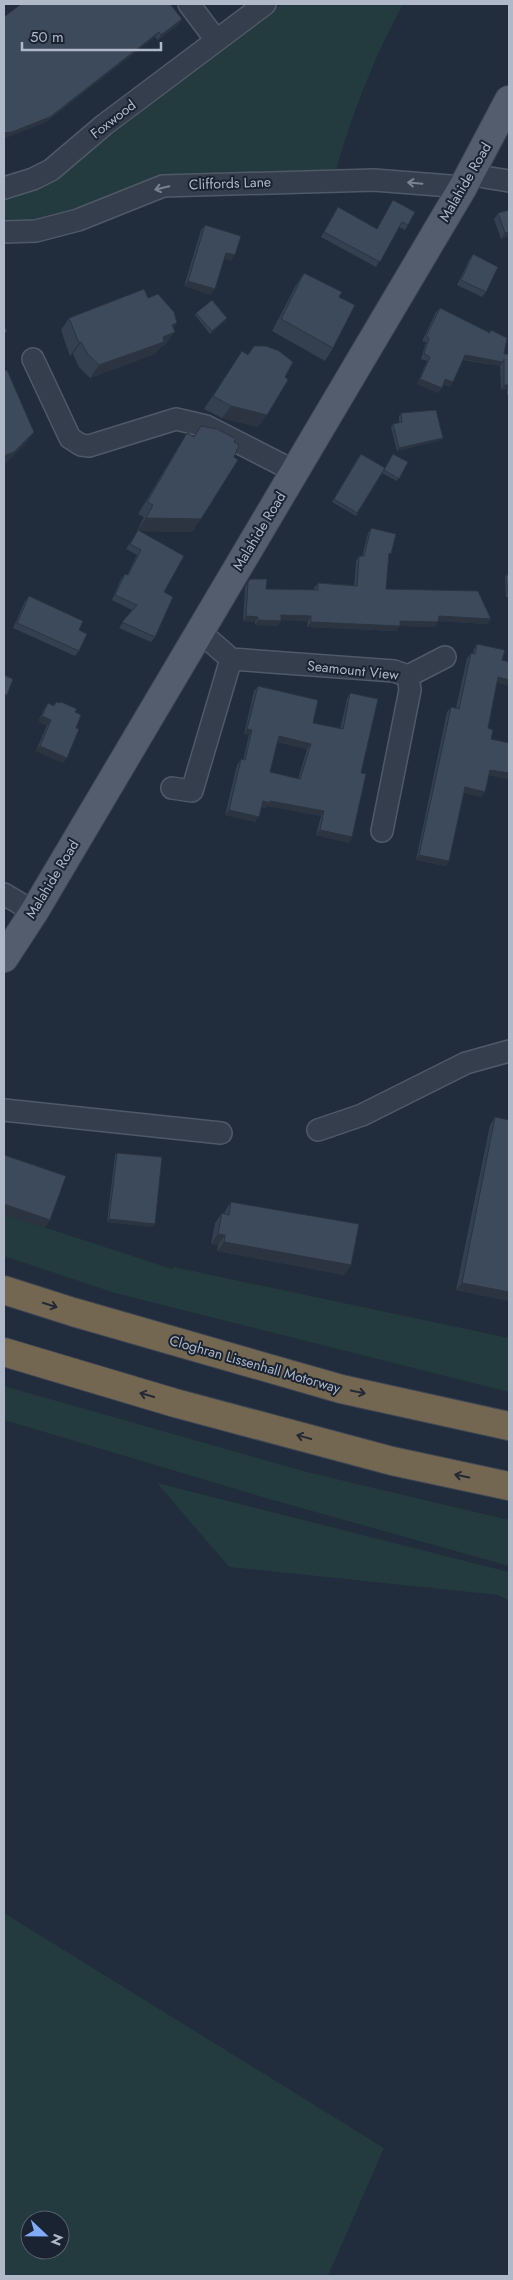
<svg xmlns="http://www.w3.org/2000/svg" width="513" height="2280" viewBox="0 0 513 2280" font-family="Jost,sans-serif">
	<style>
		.green { fill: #233a3e; fill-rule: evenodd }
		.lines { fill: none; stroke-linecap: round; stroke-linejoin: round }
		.minor-casing { stroke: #505967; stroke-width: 24 }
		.major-casing { stroke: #3e4755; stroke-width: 30 }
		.highway-casing { stroke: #3d4654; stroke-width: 30 }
		.minor { stroke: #353e4d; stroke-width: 21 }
		.major { stroke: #535d6d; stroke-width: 28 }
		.highway { stroke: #736752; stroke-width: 28 }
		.wall { fill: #34404f; fill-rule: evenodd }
		.shaded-wall { fill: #2b3440 }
		.building { fill: #3d4a5c; stroke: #2b3440; fill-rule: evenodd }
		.oneway { stroke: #798291 }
		.oneway2 { stroke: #232a34 }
		.labels { text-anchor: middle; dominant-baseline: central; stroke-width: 4; stroke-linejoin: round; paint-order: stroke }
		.street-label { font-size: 14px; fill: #b0b9c8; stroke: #1a2331 }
	</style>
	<rect width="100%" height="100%" fill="#212c3d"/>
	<path class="green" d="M281 4H403C374 57 351 116 335 174L249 172 175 176 114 194 45 221 4 225V198L62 173Z
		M4 1214 172 1269 174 1267 509 1338V1392L115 1293 4 1256Z
		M4 1386 307 1472 509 1520V1566L269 1499 4 1420Z
		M157 1483 509 1572V1601L498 1595 229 1567Z
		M4 1913 384 2148 328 2276H4ZM30 2220H60V2250H30Z"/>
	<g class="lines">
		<g class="minor-casing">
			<path id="minor" d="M189 4 216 40
				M473 171 484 177 509 181
				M4 188 33 179 51 170 104 125 265 4
				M4 232 36 231 78 220 163 186 374 180 463 187
				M33 359 70 438 81 445 89 446 176 419 206 426 294 471
				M199 631 231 659 394 671 408 676 410 690 382 831
				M408 676 445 657
				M172 788 192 791 231 659
				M4 894 34 912
				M4 1110 221 1133
				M318 1130 362 1115 466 1063 509 1051"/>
		</g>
		<g class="major-casing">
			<path id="major" d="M4 958 34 912 463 187 509 100"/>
		</g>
		<g class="highway-casing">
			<path id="highway" d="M4 1290 73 1312 341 1389 509 1426
				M4 1352 175 1403 392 1461 509 1486"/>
		</g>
		<use href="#minor" class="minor"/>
		<use href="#major" class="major"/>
		<use href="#highway" class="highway"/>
	</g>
	<path class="wall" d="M4 17 182 19 179 24 158 40 155 37 46 122 8 137 4 138Z
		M393 200 408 225 405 230 399 227 376 267 321 237 338 207 377 229Z
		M498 213 509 236 501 239 494 219Z
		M205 225 231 261 224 258 211 295 184 286 201 230Z
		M473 254 486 292 482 297 457 285 469 260Z
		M304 273 339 297 333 348 325 361 272 331 296 285Z
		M148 298 174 328 166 344 161 347 155 354 90 378 79 367 73 354 70 356 61 330 69 318Z
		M440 308 489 332 491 330 504 354H509V395H507V389L501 390 500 365V366L463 360 453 382 450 387 443 384 438 393 417 384 427 361 421 359 426 342 422 341 436 312Z
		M196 313 225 321 210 334 195 315Z
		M254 346 258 427 222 418 204 409 242 351 247 355Z
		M401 413 443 438 441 440 397 451 391 427 393 424 399 423V416Z
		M201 426 234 442 201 519 192 532 138 531 164 592 155 637 151 642 119 628 132 610 112 600 121 579 125 574 127 575 137 555 126 549 138 531H137L144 517 138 514 179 446 187 433 194 437Z
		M393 454 408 462 397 481 382 473Z
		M359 456 385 468 356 516 332 502Z
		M371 528 388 558 386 589 488 624 438 621 435 627 400 626 396 631 307 627 308 621 281 620 277 626 255 625V622L243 621 245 587 250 579 266 589 314 590V588L318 583 354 585 356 561 359 556H362L368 533Z
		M506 575H509V597H506L505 578Z
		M29 596 79 630V651L75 656 13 628 25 601Z
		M477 644 497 683 488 728 491 739 509 743V779L489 775 481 797 464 793 446 866 416 860 447 712 451 707 456 708 467 658 471 653 473 654 474 649Z
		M258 686 313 723 340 729 347 699 350 693 361 773 349 843 316 835 321 816 267 806 266 808 261 807 255 822 225 815 237 765 241 759 243 760 249 735 244 734 254 691ZM277 742 307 749 298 779 270 772Z
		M56 702 75 712 76 728 67 758 63 763 36 751 47 725 38 722 44 709 48 703 53 706Z
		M495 1117 509 1301 456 1290 490 1125Z
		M117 1153 153 1227 107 1222 115 1155Z
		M231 1202 351 1265 344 1275 217 1251 218 1245 211 1244 215 1223 222 1213 224 1214 225 1211Z"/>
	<path class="shaded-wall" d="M182 19 179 24 158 40 161 35Z
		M159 32 155 37 46 122 8 137 4 138V133Z
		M509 232V236L501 239 505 233Z
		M226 253 235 255 231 261 222 258Z
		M188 281 215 289 211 295 184 286Z
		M227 318 225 321 210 334 212 331Z
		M177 323 169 334 175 332 166 344 161 347 155 354 90 378 99 365Z
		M81 342 73 354 70 356 79 343Z
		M465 355 503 362 500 366 462 359Z
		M420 379 442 388 438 393 417 384Z
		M445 379 453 382 450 387 442 383Z
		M504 385H509V386L507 389 501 390Z
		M231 406 267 415 258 427 222 418Z
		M34 432 25 445 4 465V456Z
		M443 438 441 440 397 451 399 448Z
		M146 518 201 519 192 532 137 531Z
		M281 615 311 616 308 621 278 620Z
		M246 616 258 617 255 622 243 621Z
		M439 616 491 619 488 624 435 621Z
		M258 620 281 621 277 626 255 625Z
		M400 621 438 622 435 627 397 626Z
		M311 622 400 626 396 631 307 627Z
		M498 677 509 680V686L494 682Z
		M4 694 7 695 4 700Z
		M42 716 51 720 47 725 38 722Z
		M247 729 252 730 249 735 244 734Z
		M279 736 311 744 307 749 275 741Z
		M40 746 67 758 63 763 36 751Z
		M490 770 509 773V779L486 775Z
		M465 787 485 792 481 797 462 792Z
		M263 801H270L324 811 321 816 267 806 266 808 259 806Z
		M229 810 259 817 255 822 225 815Z
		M320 830 352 837 349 843 316 835Z
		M419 855 449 861 446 866 416 860Z
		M4 1204 50 1220 45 1228 4 1214Z
		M109 1219 155 1224 153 1227 107 1222Z
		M218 1234 225 1235 218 1245 211 1244Z
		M224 1242 351 1265 344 1275 217 1251Z
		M462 1283 509 1292V1301L456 1290Z"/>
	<path class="building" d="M21 4H170L182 19 161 35 159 32 50 117 12 132 4 133V17Z
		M393 200 415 212 408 225 402 222 380 262 324 232 338 207 377 229Z
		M509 210V232L505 233 498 213Z
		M205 225 241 236 235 255 226 253 215 289 188 281Z
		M473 254 498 267 486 292 461 280Z
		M304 273 342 292 339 297 355 305 333 348 281 319Z
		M144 289 148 298 158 294 174 312 177 323 172 325 175 332 163 337 164 342 99 365 88 354 81 342 79 343 69 318Z
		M212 300 227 318 212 331 196 313Z
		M440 308 490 333 491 330 507 338 504 354H509V385H504V359L503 362 465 355 453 382 445 379 442 388 420 379 430 357 424 354 429 338 426 336Z
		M4 326 7 331 4 334Z
		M254 346H266L279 351 293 362 285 377 288 380 267 415 231 406 213 396 242 351 248 355Z
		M7 370 34 432 14 452 4 456V371Z
		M436 410 443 438 399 448 393 424 402 422 401 413Z
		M201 426 217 429 236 439 234 442 239 445 234 457 238 460 201 519 146 518 153 505 147 502 187 433 194 437Z
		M361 454 385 468 357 513 334 499Z
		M393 454 408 462 399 479 384 470Z
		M371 528 396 534 391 554 389 553 386 589 478 591 491 619 439 616 438 622 400 621V626L311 622V616L281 615V621L258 620V617L246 616 248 582 250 579H267L266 589 318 590V583L357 586 359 556H364Z
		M138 530 184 556 164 592 173 597 155 637 122 622 137 605 115 595 125 574 128 575 141 550 130 544Z
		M506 575H509V594H508Z
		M29 596 83 621 79 630 87 634 79 651 17 623Z
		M477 644 505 650 502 660 509 662V680L498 677 488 728 493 730 491 739 509 743V773L490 770 485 792 465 787 449 861 419 855 451 707 459 709 471 653 475 654Z
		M4 675 13 679 7 695 4 694Z
		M258 686 318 700 313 723 343 729 350 693 378 699 361 773 366 774 352 837 320 830 324 811 270 801V803L263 801 259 817 229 810 241 759 245 760 252 730 247 729ZM279 736 311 744 300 779 270 772Z
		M56 702 60 703 61 702 77 709 75 712 81 715 76 728 79 729 67 758 40 746 51 720 42 716 48 703 54 706Z
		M495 1117 509 1120V1292L462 1283Z
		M117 1153 162 1157 155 1224 109 1219Z
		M4 1155 66 1176 50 1220 4 1204Z
		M231 1202 359 1224 351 1265 224 1242 225 1235 218 1234 222 1213 229 1215Z"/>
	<defs><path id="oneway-shaft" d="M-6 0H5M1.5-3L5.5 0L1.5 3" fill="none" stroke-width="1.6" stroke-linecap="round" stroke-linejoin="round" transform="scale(1.25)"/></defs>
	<g class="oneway">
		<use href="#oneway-shaft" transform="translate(415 183) rotate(-175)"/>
		<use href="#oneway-shaft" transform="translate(162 188) rotate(167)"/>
	</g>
	<g class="oneway2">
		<use href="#oneway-shaft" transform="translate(50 1305) rotate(18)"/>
		<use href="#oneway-shaft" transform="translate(358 1392) rotate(12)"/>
		<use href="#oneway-shaft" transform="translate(147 1395) rotate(-164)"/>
		<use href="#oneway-shaft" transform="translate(304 1437) rotate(-165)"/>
		<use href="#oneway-shaft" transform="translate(462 1476) rotate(-168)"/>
	</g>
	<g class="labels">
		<g class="street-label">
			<text transform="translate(113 119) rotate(-38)">Foxwood</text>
			<text transform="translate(465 182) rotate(-60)">Malahide Road</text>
			<text transform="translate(230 183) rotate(-2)">Cliffords Lane</text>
			<text transform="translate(259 531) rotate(-59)">Malahide Road</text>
			<text transform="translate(353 670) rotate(6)">Seamount View</text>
			<text transform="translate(52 879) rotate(-59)">Malahide Road</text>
			<text transform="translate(255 1364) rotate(16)">Cloghran Lissenhall Motorway</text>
		</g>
	</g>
	<rect width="513" height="2280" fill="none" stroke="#b0b9c8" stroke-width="10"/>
	<g transform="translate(45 2235) rotate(112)"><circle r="24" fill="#1a2331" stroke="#565f6d"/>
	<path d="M0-4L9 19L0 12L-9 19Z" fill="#80acfe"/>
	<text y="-8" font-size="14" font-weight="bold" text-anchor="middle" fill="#b0b9c8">N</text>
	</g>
	<path d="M22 42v8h139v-8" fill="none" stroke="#b0b9c8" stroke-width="2.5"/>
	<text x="30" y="42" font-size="15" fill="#b0b9c8" stroke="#1a2331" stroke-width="4" paint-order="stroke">50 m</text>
</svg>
